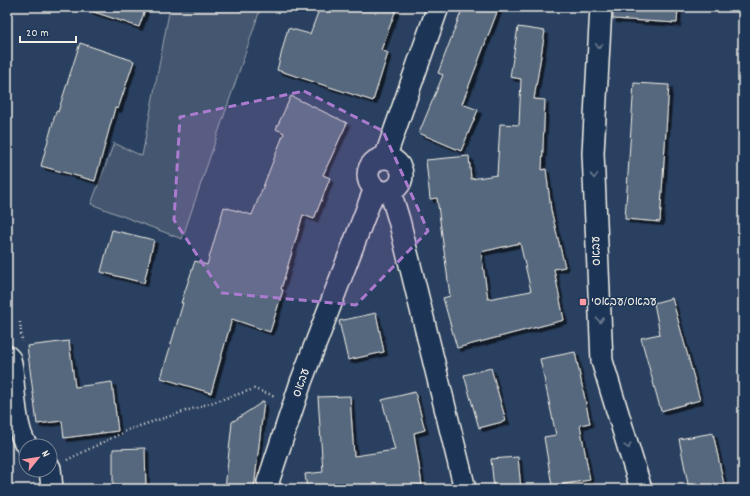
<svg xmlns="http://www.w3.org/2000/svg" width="750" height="496" viewBox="0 0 750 496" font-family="Dekko,'Playpen Sans Hebrew',sans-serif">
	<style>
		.green { fill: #445771; stroke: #9ca4ac }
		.building { fill: #56677d; stroke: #f4f1e8; fill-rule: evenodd; filter: url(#shadow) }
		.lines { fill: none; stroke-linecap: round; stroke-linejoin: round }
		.street-casing { stroke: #f4f1e8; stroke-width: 24 }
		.path { stroke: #f4f1e8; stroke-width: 2.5; stroke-dasharray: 1 3; stroke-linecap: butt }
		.street { stroke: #1d3557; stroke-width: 21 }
		.oneway { stroke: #68778a }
		.marked { fill: #ab7bcf; fill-opacity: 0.2; stroke: #ab7bcf; stroke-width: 3; stroke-dasharray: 8 5; stroke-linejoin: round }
		.poi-dot { fill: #ff9aa2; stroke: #1d3557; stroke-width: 1.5 }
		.labels { text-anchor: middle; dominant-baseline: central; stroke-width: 3; stroke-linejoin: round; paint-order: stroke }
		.street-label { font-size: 12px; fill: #f4f1e8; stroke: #1d3557 }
		.poi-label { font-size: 12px; fill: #f4f1e8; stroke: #1d3557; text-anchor: start }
	</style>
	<defs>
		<filter id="shadow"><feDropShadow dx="3.5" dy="3.5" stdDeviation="0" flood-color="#0009"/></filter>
	</defs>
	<rect width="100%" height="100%" fill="#2a4060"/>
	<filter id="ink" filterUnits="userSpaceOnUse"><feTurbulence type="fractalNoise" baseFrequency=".025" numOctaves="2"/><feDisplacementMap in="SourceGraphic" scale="8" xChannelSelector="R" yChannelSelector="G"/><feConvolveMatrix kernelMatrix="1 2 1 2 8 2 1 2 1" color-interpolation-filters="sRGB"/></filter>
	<g filter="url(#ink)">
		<path class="green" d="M170 7H261L182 239 91 204 114 143 142 156Z"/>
		<path class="building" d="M88 7H146L139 27 88 10Z
			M320 7H397L381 50 388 53 373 101 277 70 288 28 310 34Z
			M463 7H499L462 104 478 110 461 151 419 133 443 75 438 73Z
			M613 7H678L677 23 613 19Z
			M518 27 545 31 534 99 545 100 542 170 546 169 551 210 565 267 554 269 564 320 457 348 443 298 450 296 437 198 430 199 426 160 469 156 471 179 497 175 500 124 519 125 521 79 510 77ZM520 243 531 291 488 299 481 252Z
			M80 43 134 61 118 109 115 108 95 181 41 166 56 111 58 112Z
			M634 83 669 85 660 222 625 219Z
			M291 96 347 123 323 175 330 178 314 219 303 215 281 289 283 290 270 332 232 319 211 393 161 378 183 303H181L195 261 207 265 224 207 252 215 284 133 276 129Z
			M112 230 154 240 144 283 101 272Z
			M672 298 700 400 661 411 641 338 660 334 654 303Z
			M376 313 384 352 348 360 339 321Z
			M69 341 75 387 112 382 118 431 64 438 62 421 37 424 27 346Z
			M575 352 590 423 580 425 590 480 552 486 544 437 556 435 540 359Z
			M491 368 506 421 479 428 464 375Z
			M415 392 425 430 414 433 422 485 395 489H307L305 474 323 472 318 397 350 396 354 456 395 450 382 400Z
			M264 401 254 489H225L232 422Z
			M713 433 725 489H689L679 439Z
			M145 448 146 489H113V449Z
			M518 457 521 489H494L491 459Z"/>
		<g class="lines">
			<g class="street-casing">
				<path id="street" d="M601 7 593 153 602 361 641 489
					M385 158 438 7
					M368 175a17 17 0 1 1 34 0a17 17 0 1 1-34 0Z
					M390 191 399 220 465 489
					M7 356 10 359 12 369C14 389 15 430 27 446
					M50 468 52 489
					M270 489 268 482 301 382 375 188"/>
			</g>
			<path class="path" d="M20 322 22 342
				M67 460 130 429 254 389 275 396"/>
			<use href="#street" class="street"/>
		</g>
		<defs><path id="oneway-chevron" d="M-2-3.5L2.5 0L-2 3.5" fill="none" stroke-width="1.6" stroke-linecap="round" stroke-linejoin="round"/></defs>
		<g class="oneway">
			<use href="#oneway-chevron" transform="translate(599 46) rotate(93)"/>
			<use href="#oneway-chevron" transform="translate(594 176) rotate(88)"/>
			<use href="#oneway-chevron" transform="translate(600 320) rotate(88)"/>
			<use href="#oneway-chevron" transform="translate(628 446) rotate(73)"/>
		</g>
	</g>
	<path class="marked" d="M304 91 383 131 428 231 356 305 222 293 174 220 180 117Z"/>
	<rect class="poi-dot" x="579" y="298" width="8" height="8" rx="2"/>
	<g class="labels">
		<g class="street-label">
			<text transform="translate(597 251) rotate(-92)">עבאס</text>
			<text transform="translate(302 383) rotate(-71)">עבאס</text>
		</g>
		<g class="poi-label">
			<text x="591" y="302">עבאס/עבאסי</text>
		</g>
	</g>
	<rect width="750" height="496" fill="none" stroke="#1d3557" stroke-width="24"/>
	<rect x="12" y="12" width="726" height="472" fill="none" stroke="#f4f1e8" stroke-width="1.5" filter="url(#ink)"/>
	<g transform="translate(38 458) rotate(60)"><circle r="19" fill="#1d3557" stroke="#738091"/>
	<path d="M0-3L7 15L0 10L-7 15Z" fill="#ff9aa2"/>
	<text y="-6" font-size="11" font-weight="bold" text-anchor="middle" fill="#f4f1e8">N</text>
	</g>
	<path d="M20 36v6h56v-6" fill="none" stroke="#f4f1e8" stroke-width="2"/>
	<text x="26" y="36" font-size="12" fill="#f4f1e8" stroke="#1d3557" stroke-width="3" paint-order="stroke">20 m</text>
</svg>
